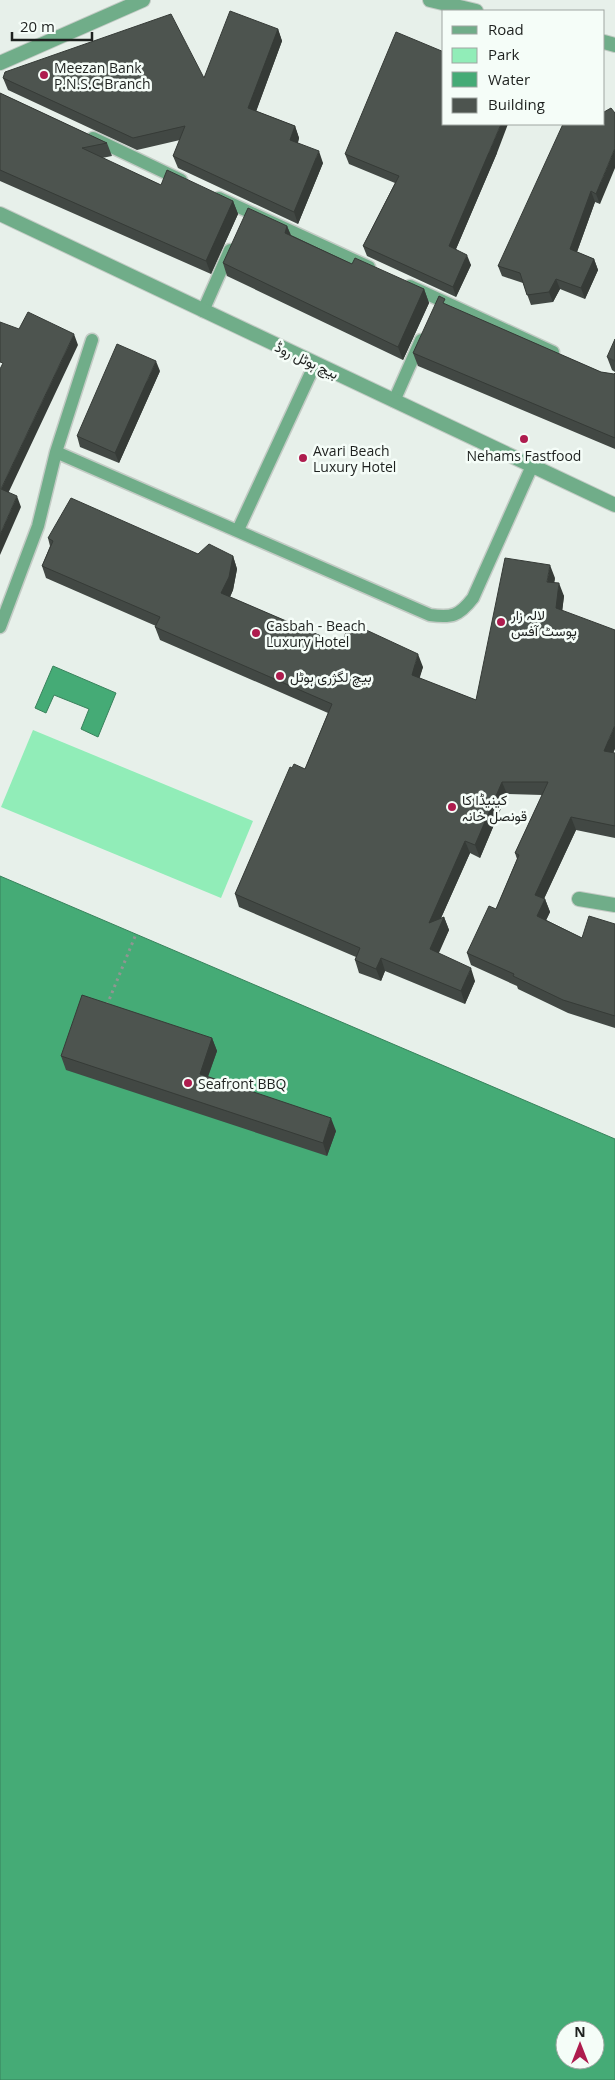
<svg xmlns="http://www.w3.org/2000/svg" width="615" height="2080" viewBox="0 0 615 2080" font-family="'Open Sans',Vazirmatn,sans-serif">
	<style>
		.green { fill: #91edb8 }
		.water { fill: #45ab76; stroke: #39825c; fill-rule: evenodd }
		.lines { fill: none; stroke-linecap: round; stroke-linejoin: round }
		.service-casing { stroke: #c3cbc5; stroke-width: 15 }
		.minor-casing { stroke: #c3cbc5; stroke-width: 16 }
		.path { stroke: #909692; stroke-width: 3; stroke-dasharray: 2.5 4; stroke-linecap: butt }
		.service { stroke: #70ad89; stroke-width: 12 }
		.minor { stroke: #70ad89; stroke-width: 14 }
		.wall { fill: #424844 }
		.shaded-wall { fill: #363b37 }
		.building { fill: #4d544f; stroke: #363b37 }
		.poi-dot { fill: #ae1c4e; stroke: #f5fdf8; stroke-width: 2 }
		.labels { text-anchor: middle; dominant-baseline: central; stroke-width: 5; stroke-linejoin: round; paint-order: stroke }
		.poi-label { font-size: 14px; fill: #1e211f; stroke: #f5fdf8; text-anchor: start }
		.street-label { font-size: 14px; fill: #1e211f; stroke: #f5fdf8 }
	</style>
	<rect width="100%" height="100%" fill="#e7f0ea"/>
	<path class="green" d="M33 730 253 821 221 898 1 807Z"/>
	<path class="water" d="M53 666 116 693 98 737 81 729 89 709 54 695 46 713 35 708Z
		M0 876 615 1139V2080H0ZM565 2030H595V2060H565Z"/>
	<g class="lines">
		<g class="service-casing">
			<path id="service" d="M93 138 181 180
				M219 198 369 267
				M410 286 553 352
				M203 311 230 250
				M394 401 421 340
				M56 452 92 340
				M238 530 315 364
				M0 627 38 526 56 452 430 615C452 618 459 616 473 598L532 466"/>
		</g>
		<g class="minor-casing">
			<path id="minor" d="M430 0 476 11
				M604 42 615 45
				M0 63 143 0
				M0 214 615 505
				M579 899 615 905"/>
		</g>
		<path class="path" d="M107 1005 136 934"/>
		<use href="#service" class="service"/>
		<use href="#minor" class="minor"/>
	</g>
	<path class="wall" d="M278 29 282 41 256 111 295 126 299 138 298 143 323 163 298 224 178 168 173 156 180 140 137 150 8 90 3 78H204Z
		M0 93 107 143 112 156 102 158 161 185 233 201 238 214 211 274 0 181Z
		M604 124 600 204 595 202 577 252 594 259 598 270 585 299 560 289 553 302 531 305 523 283 502 276 498 266Z
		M497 153 456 249 471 265 456 297 367 256 363 246 395 183 349 164 345 154Z
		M287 226 291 235 352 264 424 289 429 303 403 360 227 276 223 263Z
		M447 305 601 372 614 374 615 373V449L418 366 413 353Z
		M607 357 615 361V372L612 370Z
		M160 371 119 463 80 447 77 436Z
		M48 538 198 554 233 556 237 569 233 590 230 597 342 645 423 667 419 678 476 700 555 578 554 583 564 596 562 611 613 753H615V838L576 830 544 899H545L550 912 546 920 582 938 615 924V1028L568 1013 518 989 517 986 471 965 467 953 496 909 517 859 515 853 542 795 507 794 480 858 470 853 441 918 444 917 449 930 438 953 475 981 465 1004 385 971 381 981 359 973 355 960 356 957 239 907 235 894 292 768 305 769 328 713 160 640 155 627 156 626 46 578 42 566 50 546Z
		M212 1038 217 1051 208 1077 336 1131 327 1156 66 1070 61 1056Z"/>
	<path class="shaded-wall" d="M278 29 282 41 253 120 248 108Z
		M501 124H508L497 153 453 256 449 246Z
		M295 126 299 138 295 152 290 140Z
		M615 148V168L600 204 596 194Z
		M319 151 323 163 298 224 294 212Z
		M591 191 595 202 574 260 570 249Z
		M233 201 238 214 211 274 206 261Z
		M287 226 292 239 285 233Z
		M467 255 471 265 456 297 453 287Z
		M594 259 598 270 585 299 581 288Z
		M556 279 560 289 553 302 549 292Z
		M424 289 429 303 403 360 398 347Z
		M74 334 78 345 5 500 1 489Z
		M156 361 160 371 119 463 115 453Z
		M17 496 21 507 0 555V535Z
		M233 556 237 569 233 590 226 606 221 593Z
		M550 565 555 578 552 595 547 582Z
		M559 583 564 596 561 621 556 608Z
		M418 654 423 667 417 687 412 675Z
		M615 725V749L609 764 604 751Z
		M502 782 507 794 480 858 475 845Z
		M571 817 576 830 540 907 535 895Z
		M465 841 470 853 433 936 429 923Z
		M545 899 550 912 542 929 537 916Z
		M444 917 449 930 435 962 430 949Z
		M381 958 385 971 381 981 376 969Z
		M471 968 475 981 465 1004 461 991Z
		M212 1038 217 1051 204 1087 200 1074Z
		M331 1118 336 1131 327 1156 323 1143Z"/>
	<path class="building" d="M230 11 278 29 248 108 295 126 290 140 319 151 294 212 173 156 185 126 133 138 3 78 5 72 171 14 204 78Z
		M396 32 444 52V124H501L493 143 449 246 467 255 453 287 363 246 399 176 345 154Z
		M0 93 107 143 82 148 161 185 167 170 233 201 206 261 0 170Z
		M611 108 615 113V148L596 194 591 191 570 249 594 259 581 288 556 279 549 292 527 295 520 273 498 266 563 124H604V112Z
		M248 208 287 226 285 233 352 264 355 258 424 289 398 347 223 263Z
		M439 296 445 299 443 303 601 372 614 374 615 373V438L413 353Z
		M28 312 74 334 1 489 17 496 0 535V369L3 363 0 362V322L19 329Z
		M615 339V361L607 357Z
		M117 344 156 361 115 453 77 436Z
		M71 498 198 554 209 544 233 556 229 577 221 593 342 645 349 622 418 654 412 675 476 700 505 558 550 565 547 582 559 583 556 608 615 630V725L604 751 615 753V826L571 817 535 895 545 899 537 916 582 938 589 916 615 924V1016L563 1000 513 976 514 974 467 953 489 906 496 909 519 855 515 853 548 782H502L475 845 465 841 429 923 444 917 430 949 471 968 461 991 381 958 376 969 355 960 360 948 235 894 290 767 292 768 294 764 305 769 332 704 155 627 160 617 42 566 53 541 48 538Z
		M82 995 212 1038 200 1074 331 1118 323 1143 61 1056Z"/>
	<g class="poi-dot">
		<circle cx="44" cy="75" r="5"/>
		<circle cx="524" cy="439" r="5"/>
		<circle cx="303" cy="458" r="5"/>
		<circle cx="501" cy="622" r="5"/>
		<circle cx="256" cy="633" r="5"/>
		<circle cx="280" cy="676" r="5"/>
		<circle cx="452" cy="807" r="5"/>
		<circle cx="188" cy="1083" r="5"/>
	</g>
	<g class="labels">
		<g class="poi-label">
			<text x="54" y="67">Meezan Bank<tspan x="54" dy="16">P.N.S.C Branch</tspan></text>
			<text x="313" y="450">Avari Beach<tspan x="313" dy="16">Luxury Hotel</tspan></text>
			<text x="524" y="455" text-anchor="middle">Nehams Fastfood</text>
			<text x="511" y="614">لالہ زار<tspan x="511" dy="16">پوسٹ آفس</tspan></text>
			<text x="266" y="625">Casbah - Beach<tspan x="266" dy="16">Luxury Hotel</tspan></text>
			<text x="290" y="676">بیچ لگژری ہوٹل</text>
			<text x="462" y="799">کینیڈا کا<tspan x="462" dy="16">قونصل خانہ</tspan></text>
			<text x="198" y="1083">Seafront BBQ</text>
		</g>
		<g class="street-label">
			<text transform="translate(307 360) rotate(25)">بیچ ہوٹل روڈ</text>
		</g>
	</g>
	<rect x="442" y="10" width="162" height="115" fill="#f5fdf8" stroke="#9fa5a1"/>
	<rect x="452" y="26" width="25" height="8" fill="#70ad89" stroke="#9fa5a1"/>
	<text x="488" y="35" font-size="15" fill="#1e211f">Road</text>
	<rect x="452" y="48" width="25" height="15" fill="#91edb8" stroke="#9fa5a1"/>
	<text x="488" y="60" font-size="15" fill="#1e211f">Park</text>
	<rect x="452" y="72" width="25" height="15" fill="#45ab76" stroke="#9fa5a1"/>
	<text x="488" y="85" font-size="15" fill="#1e211f">Water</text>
	<rect x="452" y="98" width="25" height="15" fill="#4d544f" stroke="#9fa5a1"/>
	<text x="488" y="110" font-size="15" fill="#1e211f">Building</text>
	<g transform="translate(580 2045)"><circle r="24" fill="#f5fdf8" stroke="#9fa5a1"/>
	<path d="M0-4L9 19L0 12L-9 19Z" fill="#ae1c4e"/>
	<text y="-8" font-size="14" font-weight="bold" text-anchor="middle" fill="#1e211f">N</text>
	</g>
	<path d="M12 32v8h80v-8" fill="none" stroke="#1e211f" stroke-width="2.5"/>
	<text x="20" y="32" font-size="15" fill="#1e211f" stroke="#f5fdf8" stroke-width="4" paint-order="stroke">20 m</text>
</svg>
